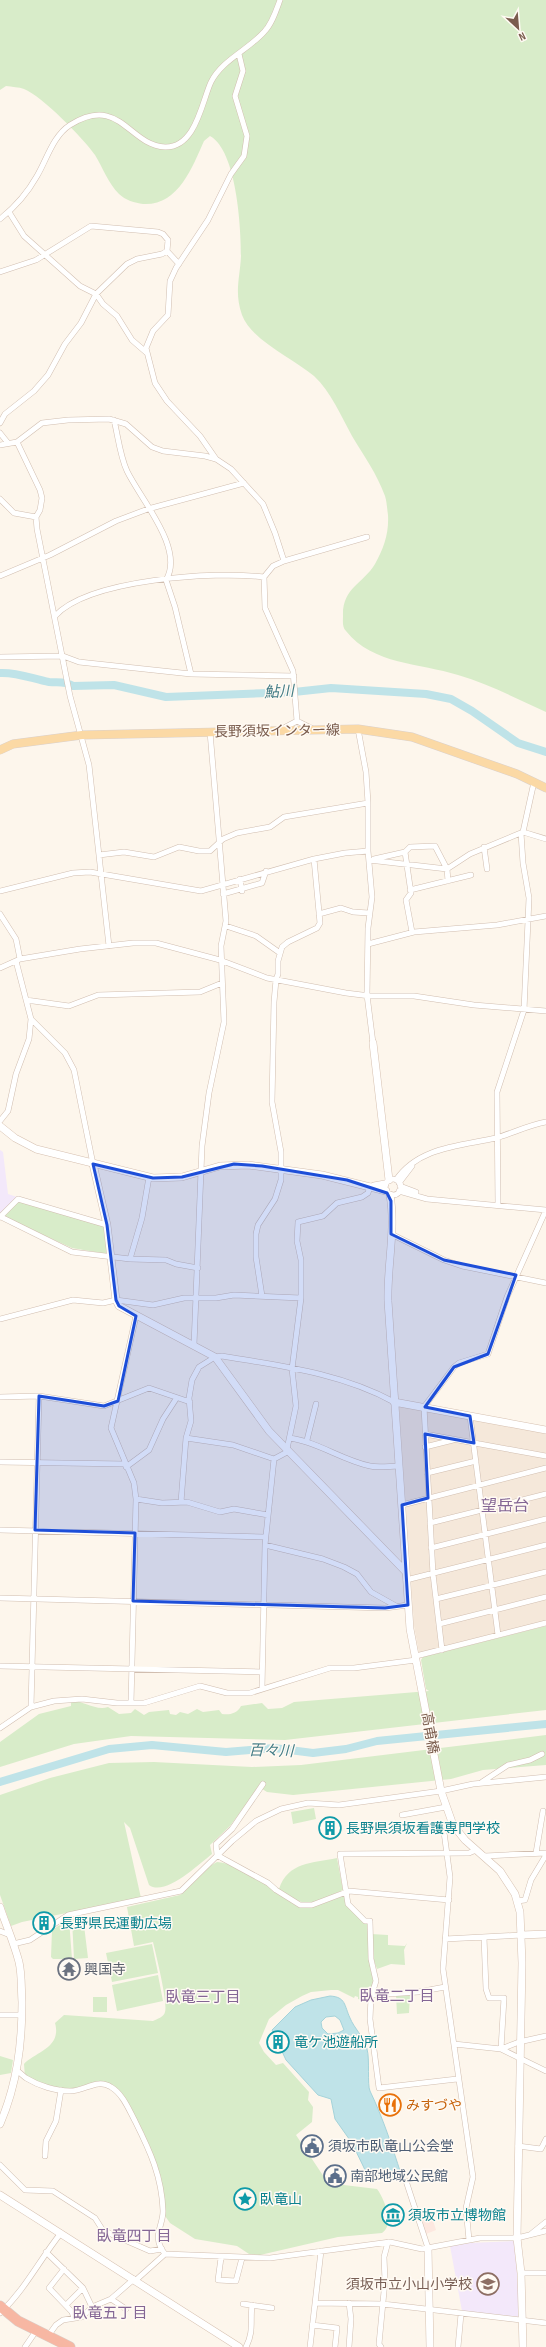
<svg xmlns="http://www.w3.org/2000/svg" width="546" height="2347" viewBox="0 0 546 2347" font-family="'Sofia Sans Condensed','Noto Sans JP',sans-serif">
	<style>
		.residential { fill: #f5e8da }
		.commercial { fill: #fde8e0 }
		.education { fill: #f3e8fa }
		.green { fill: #d8ecc9 }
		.water { fill: #bfe3e8; stroke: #a5d3da; fill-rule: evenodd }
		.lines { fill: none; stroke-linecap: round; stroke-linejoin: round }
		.river { stroke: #bfe3e8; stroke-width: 8 }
		.street-casing { stroke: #d1beb0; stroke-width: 6 }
		.secondary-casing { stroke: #d6c0b0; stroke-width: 8 }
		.primary-casing { stroke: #dad1cd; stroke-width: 9 }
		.highway-casing { stroke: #dad1cd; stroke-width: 11 }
		.street { stroke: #fff; stroke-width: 5 }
		.secondary { stroke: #fff; stroke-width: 7 }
		.primary { stroke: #fbd9a5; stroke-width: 8 }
		.highway { stroke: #f7b7a3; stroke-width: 10 }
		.marked { fill: #1d4ed8; fill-opacity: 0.2; stroke: #1d4ed8; stroke-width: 3; stroke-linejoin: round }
		.labels { text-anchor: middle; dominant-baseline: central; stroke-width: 3; stroke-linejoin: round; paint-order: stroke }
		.street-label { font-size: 14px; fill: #7a5c4d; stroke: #fffaf3 }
		.culture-label { font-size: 14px; fill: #0d838f; stroke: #fffaf3; text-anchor: start }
		.worship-label { font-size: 14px; fill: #5b616d; stroke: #fffaf3; text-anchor: start }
		.food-label { font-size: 14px; fill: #c56008; stroke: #fffaf3; text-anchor: start }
		.service-label { font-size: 14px; fill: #4e5e75; stroke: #fffaf3; text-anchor: start }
		.education-label { font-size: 14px; fill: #785e54; stroke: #fffaf3; text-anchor: end }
		.water-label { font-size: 15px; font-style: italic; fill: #437c86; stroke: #fffaf3 }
		.neighbourhood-label { font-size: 15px; fill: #846695; stroke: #fffaf3 }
		.quarter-label { font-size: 16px; fill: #846695; stroke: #fffaf3 }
	</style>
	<rect width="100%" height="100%" fill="#fdf6ec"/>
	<path class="residential" d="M399 1406 546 1432V1622L419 1653 414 1626Z"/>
	<path class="commercial" d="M420 2214H431L436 2230 426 2234Z"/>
	<path class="education" d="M0 1150 3 1152 8 1194 17 1197 0 1215Z
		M514 2241 521 2317 462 2311 450 2246 470 2243Z"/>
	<path class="green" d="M0 0H546V712C517 699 489 684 458 675 420 663 373 665 346 631 342 627 343 621 343 616 342 588 363 584 375 564 384 548 389 533 388 515 387 509 387 502 385 496 377 474 364 456 352 436 341 416 331 392 314 376 294 359 251 340 242 315 234 292 240 278 241 256 241 228 237 151 210 136L204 141C192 168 178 206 143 204 135 203 125 200 119 194 108 183 103 168 95 155 84 139 42 96 24 89 19 87 12 87 6 86L0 90Z
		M19 1201 104 1225 107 1254 72 1248 3 1217Z
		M546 1626V1710L285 1740 131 1736 74 1744 0 1767V1742L39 1714 71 1706V1701C83 1700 95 1711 108 1707L119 1714 131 1713 135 1709 144 1715 149 1712 169 1710 170 1714 176 1715 180 1712 188 1714 197 1709 203 1712 219 1710 222 1714C229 1715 237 1714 241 1706L262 1703 268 1709 282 1708 294 1702 429 1691 426 1689 421 1660 423 1657Z
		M546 1735V1765L483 1770 451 1779 293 1795 267 1792 259 1787 230 1826 210 1845 212 1854C199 1864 165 1897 149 1885L130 1828 124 1822 141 1898 22 1922 11 1926 0 1895V1795L50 1778 109 1763 154 1762 252 1767 301 1765Z
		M314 1808 316 1819 293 1824 291 1812Z
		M337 1858 343 1890C310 1904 310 1911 279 1889 288 1862 312 1863 337 1858Z
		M217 1862C240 1863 278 1894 299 1906L344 1893 347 1905 369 1922 374 1981 369 2002 358 1999V1997L355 1996 354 1998 338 1990H331L311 1992 302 1996 286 2005 269 2019 259 2043 264 2052 276 2065 283 2063 309 2092 308 2100 313 2107 312 2122 296 2135 326 2180 344 2185 377 2189C384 2198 395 2225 382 2233L338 2237 260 2255 249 2254 237 2246 195 2239 170 2223 163 2213 161 2184 126 2102 112 2087 102 2083C68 2095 57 2090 25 2078L24 2064C35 2052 62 2048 55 2023L64 2015 153 2021C157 2019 164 2017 165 2012 168 2002 156 1955 153 1942L134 1946 127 1907 180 1895 208 1867Z
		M83 1917 88 1958 74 1959 72 1919Z
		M69 1919 72 1959H53L51 1957 52 1930Z
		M371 1934 388 1935V1945L405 1946 407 1943 404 1950 405 1965 391 1964 377 1969 373 1958Z
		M152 1944 158 1973 112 1982 106 1953Z
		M158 1975 163 2001 117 2011 112 1985Z
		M410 1994 409 2013 397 2014 396 1995Z
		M93 1997H107V2012H93Z
		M0 2056 13 2060 11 2073 0 2075Z"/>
	<path class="water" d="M330 1996C346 1997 344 2005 350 2018 354 2028 364 2037 367 2049 370 2059 367 2085 370 2091 383 2118 392 2146 401 2174L400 2177 367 2174 352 2143 335 2119 331 2099 318 2095 286 2060 272 2030 295 2007 311 2000ZM335 2016 340 2020 344 2030 338 2033 328 2034 322 2028 321 2022 326 2017Z"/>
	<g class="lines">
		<path class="river" d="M0 673C17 672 33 679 49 682 58 683 65 681 73 686L114 685 166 697 294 692 331 688 426 694 451 699 472 711 518 743 546 752
			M0 1782 109 1749 152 1745 226 1752 274 1748 313 1753 346 1749 377 1741 546 1724"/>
		<g class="street-casing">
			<path id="street" d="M9 212 24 236 80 286 96 294 103 304 117 316 132 340 147 353
				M0 219C14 208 28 192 37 176 47 159 53 136 70 125 120 94 128 145 165 147 196 148 202 101 211 82 222 60 248 50 264 32 272 24 276 11 280 0
				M167 251 179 264
				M0 272 36 260 91 226 158 232 163 234 168 240 167 251 162 254 137 259 127 264 96 294 81 323 65 344 48 375 34 391 5 414 0 423
				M114 420C118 436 120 456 127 471 141 500 185 549 166 580L175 607 191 674
				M0 433 8 443
				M17 442 40 490 42 498 40 510 36 517 37 529 70 696 89 765 109 946
				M0 445 17 442 42 423 68 420 109 419 126 424 152 447 163 451 205 456 216 459 231 469 263 504 275 533 284 561
				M216 459 200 436 167 401 155 383 146 348 153 331 168 315 170 281 176 268 208 220 231 174 244 156 247 136 235 96 243 71 239 54
				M0 499 14 513 36 517
				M0 576 50 555 116 521 148 509 244 483
				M55 616C89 579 215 571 264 577
				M0 657 63 656 79 662 191 674 294 676
				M282 729 297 721
				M313 729 297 721 293 671 265 608 264 577 273 566 284 561 367 537
				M358 729 366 772 368 803V851L372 897 368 928 367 995 373 1043
				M523 832 546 839
				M484 847 487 869
				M405 852 410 847 435 846 447 869 448 881
				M99 855 124 852 154 857 179 847 199 851H210L223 839 237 833 270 827 284 817 368 803
				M374 859 405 852 411 893 406 900 412 932
				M369 860 447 869 470 854 523 832 534 782
				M240 879 242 891
				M410 890 471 875
				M0 891 73 873 90 872 201 891 314 859 345 853 368 851
				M223 894 262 883 266 871
				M0 914 16 939 20 959
				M319 914 341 908 353 912 369 913
				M226 926 256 936 280 953
				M368 944 414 932 497 925 546 916
				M0 968 20 959 80 949 133 943H156L220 960 267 978 346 993 370 996H414L474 1005 546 1011
				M26 1000 69 1006 98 995 200 992 222 983
				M31 1019 65 1053 74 1070 93 1164
				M0 1121 8 1111 16 1074 29 1039 31 1019 16 961
				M385 1187a8 8 0 1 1 16 0a8 8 0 1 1-16 0Z
				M396 1180C418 1147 460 1146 496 1138 513 1133 529 1125 546 1122
				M399 1183 412 1166
				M400 1186 416 1192
				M399 1191 427 1199 546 1210
				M498 1205 497 1092 524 1010 529 898 523 863 521 833
				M0 1217 18 1199 107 1225
				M1 1217 72 1252 130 1259 166 1260 176 1264 198 1268
				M391 1234 444 1260 462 1266 546 1283
				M130 1259 142 1218 149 1177
				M262 1296 256 1257V1234L258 1225 275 1199 281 1180V1152L272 1102 274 1002 276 980 278 974V961L282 947 288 942 317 928 320 923 314 859
				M0 1319 73 1300 103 1303 116 1300 153 1305 184 1298H216L234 1295 301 1298
				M194 1345 202 1146 209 1093 224 1022 221 946 226 921 210 732
				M0 1397 39 1396 104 1406 149 1388 190 1402
				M470 1416 498 1635
				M425 1434 546 1456
				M290 1438C318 1442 342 1460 370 1466 379 1468 390 1466 399 1466
				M307 1440 316 1404
				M425 1447 453 1440
				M287 1449 296 1406 292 1369 301 1298V1260L297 1241 298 1222 323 1216 337 1203 362 1197 368 1193 370 1186
				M289 1451 274 1459 233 1445 186 1438 191 1421 189 1398 192 1380 199 1367 215 1357 222 1356C281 1366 341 1373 394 1402
				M0 1462 125 1464
				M126 1467 149 1450 163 1419 176 1399
				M427 1473 476 1461
				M136 1499 162 1503 187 1502 220 1512 234 1509 268 1515
				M181 1502 186 1438
				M402 1505 546 1468
				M430 1523 546 1494
				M0 1530 265 1537
				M265 1545 323 1559 344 1567 357 1574 371 1592 396 1606
				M431 1548 546 1519
				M406 1580 546 1545
				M0 1598 385 1608 408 1605
				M436 1599 546 1572
				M439 1624 546 1597
				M442 1650 433 1574 424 1407 454 1367 459 1363 488 1354 507 1297 546 1210
				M416 1656 546 1623
				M0 1666 262 1672
				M262 1688 265 1545 274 1459
				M131 1703 136 1499 134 1483 111 1428 136 1316
				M31 1707 39 1396
				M0 1728 31 1707 54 1701 82 1699 117 1703H144L200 1686 227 1693H250L330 1668H354L416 1660
				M482 1782 508 1765 530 1760 542 1754
				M263 1784 232 1829 216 1844 217 1855 222 1858 268 1883 276 1890 300 1905H312L349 1891 449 1900
				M402 1815 446 1807
				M453 1825 444 1832 450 1877 443 1969 473 2177 466 2208 469 2240
				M536 1853 543 1811
				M485 1856 546 1853
				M517 1901 525 1900 531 1880 546 1855
				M0 1931 10 1935
				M484 1937 486 1989 489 1998H504L501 2049
				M445 1939 522 1935
				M13 1944 30 1940 68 1915 181 1891 232 1841 256 1821 281 1809 308 1803 339 1805 441 1791 473 1784 546 1777
				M373 1995 418 1992 445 1987
				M0 2015H22
				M454 2044 501 2049 546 2071
				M501 2049 519 2042 546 2036
				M17 2071C21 2073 23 2076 26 2078 39 2086 56 2091 70 2091 85 2091 97 2078 111 2087 123 2094 129 2110 135 2121 150 2151 162 2177 163 2211 163 2227 151 2236 165 2254
				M457 2079 379 2088 370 2019 371 1997 376 1981 371 1959 370 1921H365L348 1904 340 1854 469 1853 476 1850
				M518 2146 541 2149 546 2139
				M45 2156 46 2141 56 2121 61 2090
				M0 2165 25 2190 53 2191 95 2218 102 2229 111 2234 150 2251 162 2249
				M406 2181 428 2248
				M531 2234 546 2222
				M46 2252 83 2288 92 2307
				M221 2258 218 2280 236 2281 242 2258
				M64 2269 49 2288 72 2312 74 2318
				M521 2273H546
				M136 2280 165 2254 270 2258 390 2242 422 2249 480 2238H517L546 2231
				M111 2299 126 2309
				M315 2303 383 2304 546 2323
				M243 2304 272 2308
				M66 2305 83 2288
				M0 2313C25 2290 40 2259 61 2233
				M312 2325 337 2328 335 2347
				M48 2336 56 2325 63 2320 82 2317 92 2307 111 2299 134 2279
				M25 2347 36 2331
				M246 2347C254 2332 250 2321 252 2305
				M310 2347 321 2251
				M349 2347 351 2319 349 2303
				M381 2347 379 2344 385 2281 384 2257 388 2242
				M458 2347 461 2314"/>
		</g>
		<g class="secondary-casing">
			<path id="secondary" d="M373 1043 389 1180
				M0 1126 15 1138 36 1149 153 1178 182 1177 220 1166 248 1165 322 1175 386 1191
				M93 1164 107 1225 116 1300 119 1306 215 1357 269 1431 405 1571
				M374 1186 385 1184
				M390 1195C396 1229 387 1266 388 1301L410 1629 441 1791 453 1825 465 1840 500 1871 515 1894 520 1912 522 1963 517 2238 521 2273 523 2347
				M394 1402 546 1430
				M0 1907C6 1925 14 1943 19 1962 22 1975 21 1988 22 2002 22 2045 17 2084 0 2124
				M522 1935 546 1934
				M0 2195 239 2347
				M428 2248 430 2347"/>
		</g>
		<g class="primary-casing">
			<path id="primary" d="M0 750 13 744 82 735 358 729 412 737 517 774 546 788"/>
		</g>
		<g class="highway-casing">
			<path id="highway" d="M0 2306 18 2321 70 2347"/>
		</g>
		<use href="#street" class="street"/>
		<use href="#secondary" class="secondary"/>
		<use href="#primary" class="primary"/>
		<use href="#highway" class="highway"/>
	</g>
	<path class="marked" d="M93 1164 153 1178 182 1177 234 1164 262 1166 347 1180 387 1193 391 1201V1234L444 1260 516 1275 488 1354 454 1367 425 1407 470 1416 474 1443 425 1434 428 1498 402 1505 408 1605 385 1608 133 1601 135 1533 35 1530 39 1396 104 1406 118 1401 136 1316 119 1306 116 1300 107 1225Z"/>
	<defs>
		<g id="building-ring" transform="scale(1.15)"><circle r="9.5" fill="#fffaf3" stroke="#0f9aa8" stroke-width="1.5"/><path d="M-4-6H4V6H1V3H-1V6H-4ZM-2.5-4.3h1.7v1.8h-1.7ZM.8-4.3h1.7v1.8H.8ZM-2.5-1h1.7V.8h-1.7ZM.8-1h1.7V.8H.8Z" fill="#0f9aa8"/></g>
		<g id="temple-ring" transform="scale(1.15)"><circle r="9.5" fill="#fffaf3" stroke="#6b7280" stroke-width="1.5"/><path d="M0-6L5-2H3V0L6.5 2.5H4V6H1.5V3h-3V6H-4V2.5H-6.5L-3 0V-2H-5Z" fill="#6b7280"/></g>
		<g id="restaurant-ring" transform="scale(1.15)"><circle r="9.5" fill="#fffaf3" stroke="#e8710a" stroke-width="1.5"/><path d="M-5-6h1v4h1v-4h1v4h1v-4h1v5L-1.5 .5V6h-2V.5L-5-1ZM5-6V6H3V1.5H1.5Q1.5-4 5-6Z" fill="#e8710a"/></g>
		<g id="civic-ring" transform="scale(1.15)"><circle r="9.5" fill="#fffaf3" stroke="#5c6f8a" stroke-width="1.5"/><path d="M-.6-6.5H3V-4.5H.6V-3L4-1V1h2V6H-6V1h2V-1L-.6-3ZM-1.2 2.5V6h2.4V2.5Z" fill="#5c6f8a"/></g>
		<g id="sight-ring" transform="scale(1.15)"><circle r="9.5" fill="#fffaf3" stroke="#0f9aa8" stroke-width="1.5"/><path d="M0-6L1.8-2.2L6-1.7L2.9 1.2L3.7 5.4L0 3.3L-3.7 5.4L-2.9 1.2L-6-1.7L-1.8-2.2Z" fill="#0f9aa8"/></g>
		<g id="museum-ring" transform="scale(1.15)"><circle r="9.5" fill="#fffaf3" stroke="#0f9aa8" stroke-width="1.5"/><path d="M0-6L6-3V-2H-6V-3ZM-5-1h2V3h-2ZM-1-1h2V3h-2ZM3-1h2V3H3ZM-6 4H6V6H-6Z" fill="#0f9aa8"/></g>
		<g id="school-ring" transform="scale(1.15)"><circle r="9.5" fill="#fffaf3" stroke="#8d6e63" stroke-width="1.5"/><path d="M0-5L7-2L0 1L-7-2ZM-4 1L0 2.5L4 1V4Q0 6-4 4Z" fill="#8d6e63"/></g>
	</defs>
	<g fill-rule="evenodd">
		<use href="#building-ring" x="330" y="1828"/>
		<use href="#building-ring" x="44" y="1923"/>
		<use href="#temple-ring" x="69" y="1969"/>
		<use href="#building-ring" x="278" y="2042"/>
		<use href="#restaurant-ring" x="390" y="2105"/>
		<use href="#civic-ring" x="312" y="2146"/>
		<use href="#civic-ring" x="335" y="2176"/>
		<use href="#sight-ring" x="245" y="2199"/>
		<use href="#museum-ring" x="393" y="2215"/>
		<use href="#school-ring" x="488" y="2284"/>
	</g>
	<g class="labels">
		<g class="street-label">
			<text transform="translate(277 731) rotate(-1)">長野須坂インター線</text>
			<text transform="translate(430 1733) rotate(80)">高甫橋</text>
		</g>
		<g class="culture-label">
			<text x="346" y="1828">長野県須坂看護専門学校</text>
			<text x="60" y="1923">長野県民運動広場</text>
			<text x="294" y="2042">竜ケ池遊船所</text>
			<text x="260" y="2199">臥竜山</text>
			<text x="408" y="2215">須坂市立博物館</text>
		</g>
		<g class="worship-label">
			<text x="84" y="1969">興国寺</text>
		</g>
		<g class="food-label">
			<text x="406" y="2105">みすづや</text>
		</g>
		<g class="service-label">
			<text x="328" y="2146">須坂市臥竜山公会堂</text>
			<text x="350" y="2176">南部地域公民館</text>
		</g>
		<g class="education-label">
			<text x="472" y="2284">須坂市立小山小学校</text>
		</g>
		<g class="water-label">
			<text transform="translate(279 692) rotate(-3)">鮎川</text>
			<text transform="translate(271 1751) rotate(1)">百々川</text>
		</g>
		<g class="neighbourhood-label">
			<text x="397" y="1996">臥竜二丁目</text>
			<text x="203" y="1997">臥竜三丁目</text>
			<text x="134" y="2236">臥竜四丁目</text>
			<text x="110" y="2313">臥竜五丁目</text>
		</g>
		<g class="quarter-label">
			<text x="505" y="1506">望岳台</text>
		</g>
	</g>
	<g transform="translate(518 28) rotate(154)" stroke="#fffaf3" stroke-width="3" paint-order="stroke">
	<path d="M0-3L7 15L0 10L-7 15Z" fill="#7a5c4d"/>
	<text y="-6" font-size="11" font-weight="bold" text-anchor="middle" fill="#7a5c4d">N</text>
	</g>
</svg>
